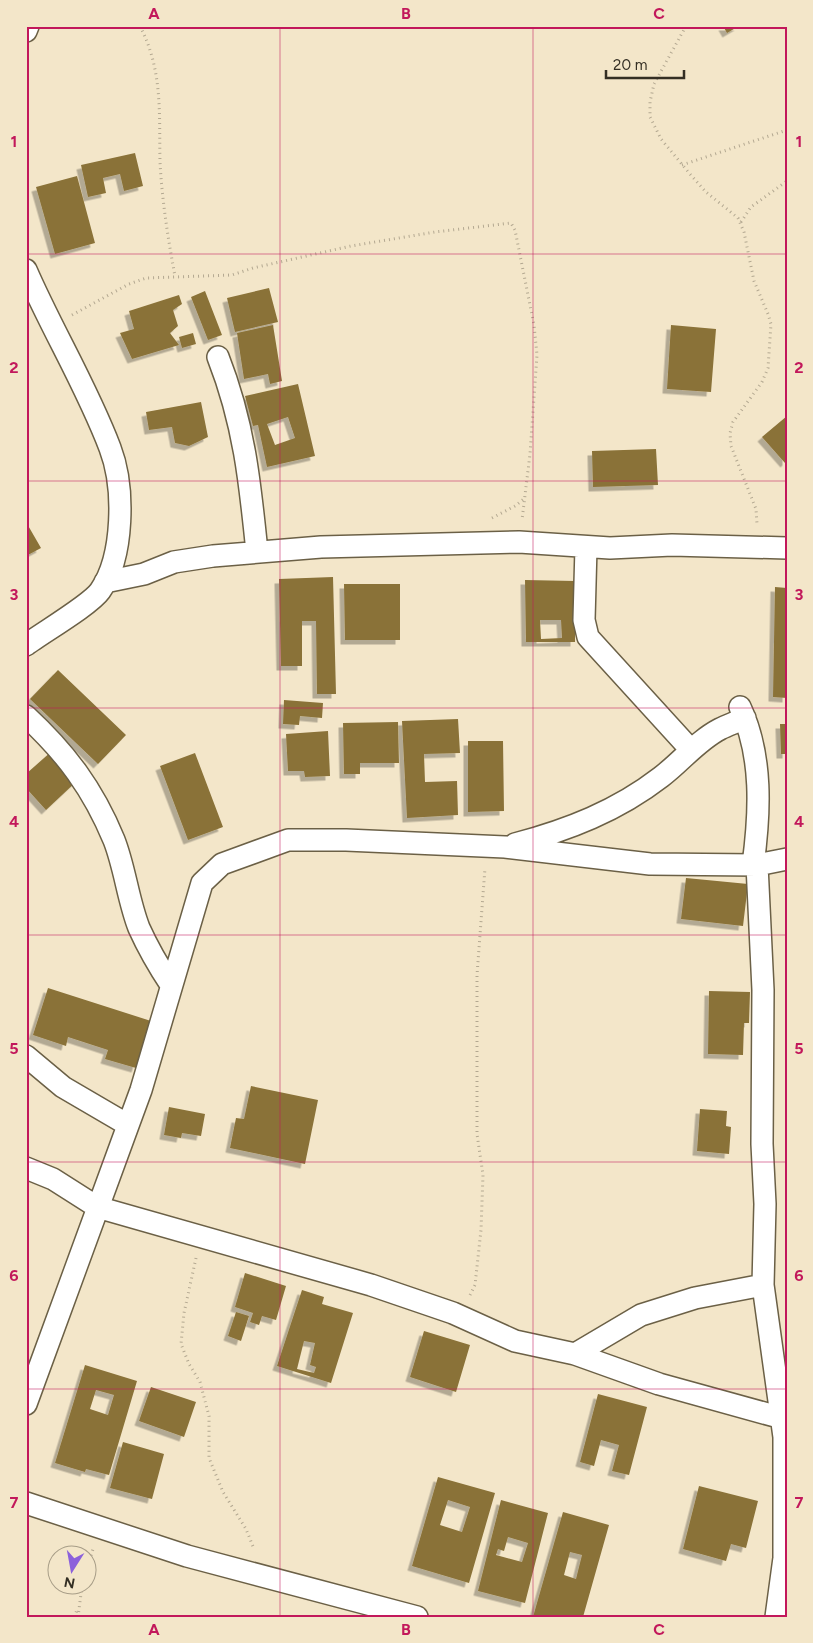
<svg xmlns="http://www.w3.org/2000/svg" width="813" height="1643" viewBox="0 0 813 1643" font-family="Figtree,sans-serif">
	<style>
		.building { fill: #8a7238; fill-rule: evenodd; filter: url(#shadow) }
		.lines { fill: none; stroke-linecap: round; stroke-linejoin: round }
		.minor-casing { stroke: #6b6046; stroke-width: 24 }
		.path { stroke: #b3a891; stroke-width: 3; stroke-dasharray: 1 4; stroke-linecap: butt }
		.minor { stroke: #fff; stroke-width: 21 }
		.grid { fill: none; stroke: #c2185b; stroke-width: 1; stroke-opacity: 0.55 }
		.neatline { fill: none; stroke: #c2185b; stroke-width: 2 }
		.grid-label { font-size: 16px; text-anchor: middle; font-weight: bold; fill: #c2185b }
	</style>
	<defs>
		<filter id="shadow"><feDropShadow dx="-4.5" dy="4.5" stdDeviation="0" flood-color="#0004"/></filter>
	</defs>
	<rect width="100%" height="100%" fill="#f3e6c9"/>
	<path class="building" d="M723 26H739L727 33Z
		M135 153 143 186 124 191 120 174 103 178 106 193 88 197 81 165Z
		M77 176 95 243 55 254 36 187Z
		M269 288 278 322 235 332 227 298Z
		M205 291 222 335 208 340 191 297Z
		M179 295 182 304 173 310 178 326 170 333 179 345 132 359 120 333 134 329 129 311Z
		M273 325 282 381 270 384 268 374 244 379 237 333Z
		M671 325 716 329 711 392 667 389Z
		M193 333 196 344 182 348 179 337Z
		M298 384 315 456 267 467 258 425 253 426 245 396ZM288 417 295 438 275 445 267 424Z
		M201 402 208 437 189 446 175 443 172 427 149 430 146 412Z
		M787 416V461L785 463 762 437Z
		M656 449 658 485 593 487 592 451Z
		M26 522 41 548 26 556Z
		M333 577 336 694H317L316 621H302V666H281L279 579Z
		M525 580 575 581V642H526ZM540 620H561L562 638 541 639Z
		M344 584H400V640H345Z
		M775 587 787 588V698L773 697Z
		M58 670 126 735 98 764 30 699Z
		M284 700 323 703 322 718 300 716 299 725 283 724Z
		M458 719 460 753 424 754 425 782 457 781 458 815 407 818 402 721Z
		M398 722 399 763H360V774H344L343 723Z
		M780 724H787V754H781Z
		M328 731 330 776 305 777 304 771H288L286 734Z
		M468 741H503L504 811 468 812Z
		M52 751 78 780 46 810 26 788V774Z
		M195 753 223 827 188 840 160 766Z
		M686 878 748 884 743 926 681 919Z
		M48 988 151 1021 136 1068 105 1059 108 1050 68 1037 66 1046 33 1035Z
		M709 991 750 992 749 1023H744L743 1055 708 1054Z
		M251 1086 318 1100 305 1164 230 1148 236 1118 244 1119Z
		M169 1107 205 1114 201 1136 182 1133 181 1138 164 1135Z
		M700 1109 727 1111 726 1126 731 1127 729 1154 697 1151Z
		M245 1273 286 1286 276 1320 262 1316 259 1325 250 1322 253 1313 235 1307Z
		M302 1290 324 1297 322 1304 353 1313 331 1383 277 1366ZM304 1341 315 1343 310 1365 316 1367 314 1373 297 1369Z
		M236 1312 249 1316 241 1341 228 1336Z
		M424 1331 470 1345 456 1392 410 1377Z
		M85 1365 137 1381 109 1475 86 1469 85 1472 55 1463ZM96 1390 114 1395 108 1415 90 1409Z
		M151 1387 196 1402 184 1437 139 1421Z
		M598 1394 647 1407 629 1475 612 1471 619 1445 601 1440 594 1466 580 1462Z
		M123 1442 164 1454 152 1499 110 1488Z
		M438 1477 495 1493 469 1583 412 1566ZM448 1500 470 1507 462 1532 440 1525Z
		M699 1486 758 1501 746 1548 731 1544 726 1561 683 1549Z
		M501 1500 548 1513 525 1603 478 1591ZM508 1537 528 1543 522 1562 496 1555 498 1549 504 1551Z
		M563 1512 609 1525 583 1617H533ZM570 1552 582 1555 576 1579 564 1575Z"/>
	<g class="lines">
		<g class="minor-casing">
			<path id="minor" d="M26 31 28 26
				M26 270C52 330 87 387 110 448 125 487 124 557 100 591 90 605 42 633 26 645
				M218 357C244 423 250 482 257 552
				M586 547 584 620 588 637 691 750
				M105 582 144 574 174 562 213 556 321 547 519 542 610 548 672 545 787 548
				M740 707C763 756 760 813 753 865
				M26 716C66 753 93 789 114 840 125 868 128 900 139 928 148 948 159 967 171 985
				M515 844C568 830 617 811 661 777 681 762 697 741 720 729 728 725 737 722 745 718
				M757 865 763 990 762 1144 765 1204 763 1285 784 1437V1558L776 1617
				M26 1056 63 1087 128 1125
				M26 1168 53 1179 97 1207 371 1285 453 1313 515 1341 575 1354 659 1384 782 1418
				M575 1354 641 1315 695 1298 763 1285
				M26 1404 141 1090 202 883 222 864 288 840H346L505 847 650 864 757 865 787 859
				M26 1503 187 1556 417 1617"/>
		</g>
		<path class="path" d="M140 26C163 71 159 113 160 162 162 200 168 239 175 276
			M686 26 654 84 650 102V117L661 139 690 174 706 192 738 218 744 232 754 281 768 314 771 324 768 368 762 382 733 422 730 433 731 446 756 509 757 524
			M682 165 787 130
			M741 222 751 207 787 181
			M72 315 129 284 146 278 232 275 253 268 351 246 435 232 511 223 515 230 534 325 537 355 530 454 522 520
			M492 518 515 506 525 498
			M196 1258 184 1313 181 1344 189 1364 200 1382 209 1416V1458L223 1492 246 1529 254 1549
			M470 1295 475 1285 481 1230 483 1175 477 1134V975L485 868
			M88 1565 93 1549
			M74 1617 77 1610
			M78 1617 82 1586"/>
		<use href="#minor" class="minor"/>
	</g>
	<path class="grid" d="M280 26V1617M533 26V1617M26 254H787M26 481H787M26 708H787M26 935H787M26 1162H787M26 1389H787"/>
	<rect width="813" height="1643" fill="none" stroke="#f3e6c9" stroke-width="55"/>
	<g transform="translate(72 1570) rotate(191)"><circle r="24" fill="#f3e6c9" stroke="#a79d87"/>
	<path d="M0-4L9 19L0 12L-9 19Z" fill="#8c61db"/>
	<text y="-8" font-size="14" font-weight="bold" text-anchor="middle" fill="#342f24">N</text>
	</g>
	<path d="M606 70v8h78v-8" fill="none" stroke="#342f24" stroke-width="2.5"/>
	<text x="613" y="70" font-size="15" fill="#342f24" stroke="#f3e6c9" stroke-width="4" paint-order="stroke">20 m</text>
	<rect x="28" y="28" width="758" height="1588" class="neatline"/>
	<g class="grid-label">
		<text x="154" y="19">A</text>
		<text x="406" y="19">B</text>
		<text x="659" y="19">C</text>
		<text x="14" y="147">1</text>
		<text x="799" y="147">1</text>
		<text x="14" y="373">2</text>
		<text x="799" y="373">2</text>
		<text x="14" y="600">3</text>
		<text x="799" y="600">3</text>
		<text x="14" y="827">4</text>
		<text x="799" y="827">4</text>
		<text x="14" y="1054">5</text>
		<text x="799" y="1054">5</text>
		<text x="14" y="1281">6</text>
		<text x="799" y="1281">6</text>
		<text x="14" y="1508">7</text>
		<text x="799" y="1508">7</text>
		<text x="154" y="1635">A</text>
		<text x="406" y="1635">B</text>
		<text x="659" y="1635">C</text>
	</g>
</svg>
